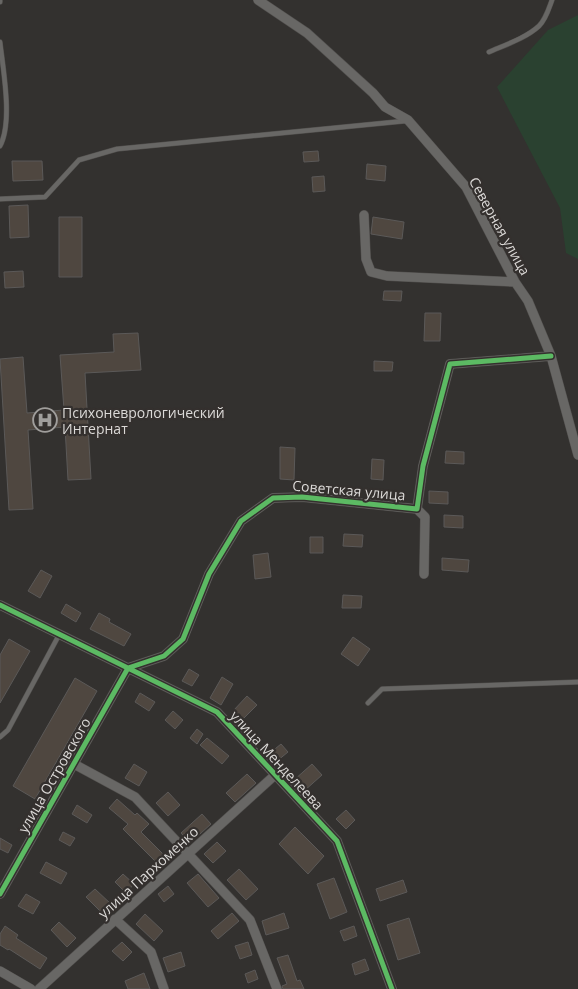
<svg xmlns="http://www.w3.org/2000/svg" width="578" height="989" viewBox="0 0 578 989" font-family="'Open Sans',sans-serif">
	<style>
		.green { fill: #2a4130 }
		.building { fill: #4f4740; stroke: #5b5958 }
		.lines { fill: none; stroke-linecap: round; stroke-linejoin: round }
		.lane-casing { stroke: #514f4d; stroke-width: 5.5 }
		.street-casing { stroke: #514f4d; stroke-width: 10 }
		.lane { stroke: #686765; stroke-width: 4.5 }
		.street { stroke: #686765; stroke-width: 9 }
		.cycleway-casing { stroke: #34302e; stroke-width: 8 }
		.cycleway { stroke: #5cba63; stroke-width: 5 }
		.labels { text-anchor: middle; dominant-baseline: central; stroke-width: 4.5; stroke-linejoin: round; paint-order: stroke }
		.street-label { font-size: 14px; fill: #dbd9d7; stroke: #34302e }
		.poi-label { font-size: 14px; fill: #dbd9d7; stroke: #34302e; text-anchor: start }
	</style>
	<rect width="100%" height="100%" fill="#33312f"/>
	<path class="green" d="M578 15V259L566 253 560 208 497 87 548 30Z"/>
	<path class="building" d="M318 151 319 161 304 162 303 152Z
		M12 161H42L43 180 13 181Z
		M367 164 386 166 385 181 366 179Z
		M324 176 325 191 313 192 312 177Z
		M28 205 29 237 10 238 9 206Z
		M59 217H82V277H59Z
		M373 217 404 222 402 239 371 234Z
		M23 271 24 287 5 288 4 272Z
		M384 291H402L401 301 383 300Z
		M425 313H441L440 341H424Z
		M138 333 141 370 85 373 91 479 68 480 65 427 28 430 33 509 9 510 0 359 23 357 27 413 64 410 60 355 114 352 113 334Z
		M374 361 393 362 392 371H374Z
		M280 447 295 448 294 480 280 479Z
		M446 451 464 452V464L445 463Z
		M372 459 384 460 383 480 371 479Z
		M429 491 448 492V504L429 503Z
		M444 515 463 516V528L444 527Z
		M344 534 363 535 362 547 343 546Z
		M310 537H323V553H310Z
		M268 553 271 577 255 579 253 555Z
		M442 558 469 560 468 572 442 570Z
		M41 570 52 576 40 598 28 591Z
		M343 595 362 596 361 608H342Z
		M66 604 81 613 76 622 61 613Z
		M99 613 110 619 109 622 131 634 124 646 90 629Z
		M353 637 370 649 358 666 341 654Z
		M9 639 30 651 0 703V655Z
		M189 669 199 675 192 686 182 681Z
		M222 677 233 684 221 705 210 698Z
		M75 678 97 691 35 799 13 786Z
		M140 693 155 702 149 711 135 702Z
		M247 696 257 705 242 720 233 711Z
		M173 711 183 720 175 729 165 720Z
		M197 729 203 734 197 744 190 738Z
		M207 738 229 756 222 764 200 745Z
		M281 744 288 752 277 761 270 753Z
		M134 764 147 772 139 786 125 778Z
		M312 764 322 775 304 791 294 780Z
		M247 774 256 783 235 802 226 793Z
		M168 792 180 805 168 816 156 803Z
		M117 799 135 815 137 813 149 824 141 832 163 854 156 862 123 829 128 824 109 808Z
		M77 805 92 815 87 823 72 814Z
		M346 810 355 820 346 829 336 819Z
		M202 814 211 824 190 843 181 833Z
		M295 827 324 856 308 874 279 844Z
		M63 832 75 838 70 846 59 840Z
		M0 838 12 845 8 853 0 849Z
		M217 842 226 851 213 863 204 854Z
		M46 862 67 873 61 884 40 873Z
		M239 869 258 889 246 900 227 880Z
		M123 874 134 884 126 893 115 882Z
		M198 874 219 898 208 907 187 883Z
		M334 878 347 912 330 919 317 884Z
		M403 880 407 892 380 901 376 889Z
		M168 886 174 894 164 902 158 894Z
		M95 889 112 905 103 914 86 897Z
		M26 894 40 902 33 914 18 906Z
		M232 913 239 921 218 939 211 931Z
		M284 913 289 928 266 935 262 921Z
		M145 914 163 931 154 941 136 924Z
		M409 918 420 953 398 960 387 925Z
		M59 922 76 938 67 947 51 930Z
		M5 926 18 935 16 938 47 958 40 969 9 949 8 950 0 945V934Z
		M354 926 357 936 344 941 340 931Z
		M122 942 132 952 123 961 112 951Z
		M248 942 252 955 240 959 235 946Z
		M181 952 185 966 168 972 163 958Z
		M288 955 297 981 300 980 304 989H283L282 986 287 984 277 958Z
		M365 959 369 970 355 975 352 964Z
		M255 970 258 979 248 983 245 974Z
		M144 973 150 989H128L125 981Z"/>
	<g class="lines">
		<g class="lane-casing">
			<path id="lane" d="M0 2V0
				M0 42C3 69 13 122 0 146
				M489 52C505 45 526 38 539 26 546 19 549 8 552 0
				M0 199 45 197 79 160 117 149 405 121
				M368 703 382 689 578 682
				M0 737 8 730 59 635"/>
		</g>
		<g class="street-casing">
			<path id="street" d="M258 0 307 33 373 93 385 107 408 120 466 187 515 282 528 301 551 356 578 455
				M364 215 366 259 371 272 387 276 515 282
				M417 509 425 517 424 574
				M0 605 217 712 337 841 392 989
				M74 764 135 797 250 920 277 989
				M0 894 128 668 164 656 183 639 209 574 241 521 273 498 302 497 417 509 423 466 450 364 551 356
				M115 919 151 952 164 989
				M0 971 31 989
				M39 989 275 775"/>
		</g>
		<use href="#lane" class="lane"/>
		<use href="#street" class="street"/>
		<g class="cycleway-casing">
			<path id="cycleway" d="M0 605 217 712 337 841 392 989
				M0 894 128 668 164 656 183 639 209 574 241 521 273 498 302 497 417 509 423 466 450 364 551 356"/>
		</g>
		<use href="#cycleway" class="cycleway"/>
	</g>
	<defs>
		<g id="hospital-ring" transform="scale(1.25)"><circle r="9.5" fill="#34302e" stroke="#a09e9c" stroke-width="1.5"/><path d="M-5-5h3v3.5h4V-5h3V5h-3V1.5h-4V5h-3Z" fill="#a09e9c"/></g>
	</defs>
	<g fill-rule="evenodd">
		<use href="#hospital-ring" x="45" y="420"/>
	</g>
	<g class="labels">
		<g class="street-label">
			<text transform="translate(500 226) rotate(61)">Северная улица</text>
			<text transform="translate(349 490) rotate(5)">Советская улица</text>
			<text transform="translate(277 760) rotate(47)">улица Менделеева</text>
			<text transform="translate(54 775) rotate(-60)">улица Островского</text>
			<text transform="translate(148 872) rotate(-42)">улица Пархоменко</text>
		</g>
		<g class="poi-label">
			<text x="62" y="412">Психоневрологический<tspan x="62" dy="16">Интернат</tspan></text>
		</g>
	</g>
</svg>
